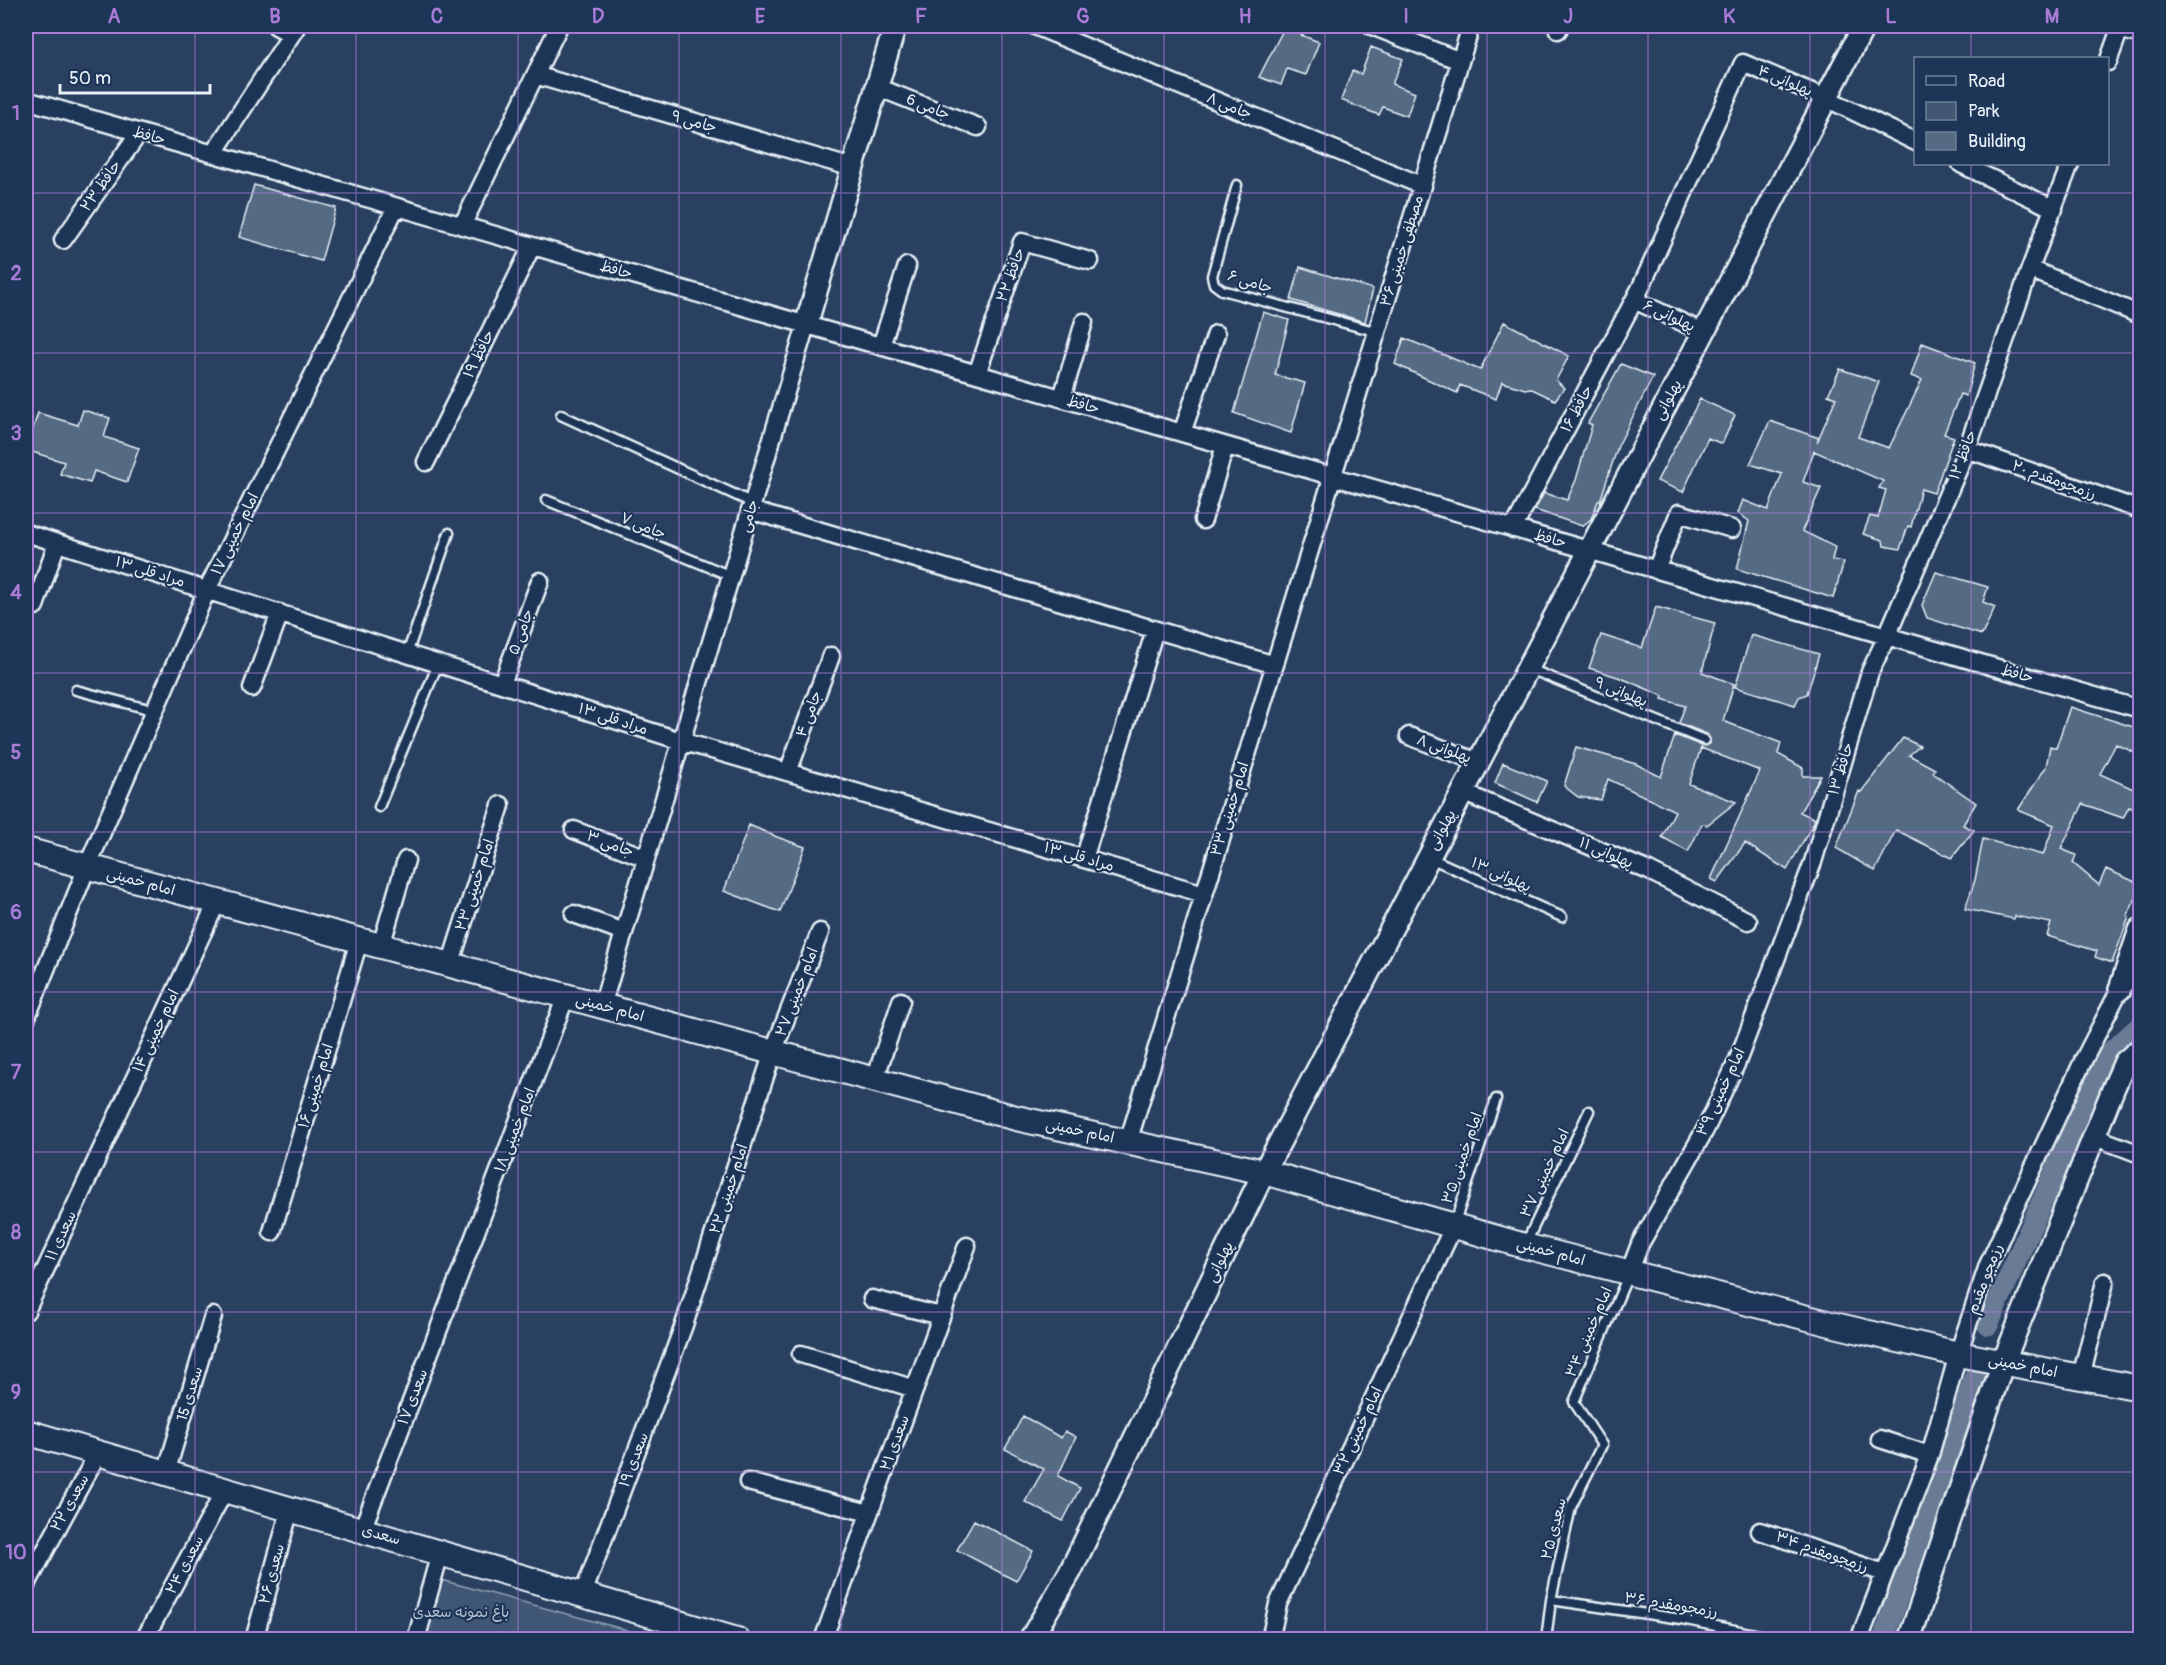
<svg xmlns="http://www.w3.org/2000/svg" width="2166" height="1665" viewBox="0 0 2166 1665" font-family="Pangolin,'Playpen Sans Arabic',sans-serif">
	<style>
		.green { fill: #415774; stroke: #94a4b6; stroke-width: 1.5 }
		.lines { fill: none; stroke-linecap: round; stroke-linejoin: round }
		.canal { stroke: #6b7c95; stroke-width: 21 }
		.building { fill: #556a83; stroke: #e8f1f8; stroke-width: 1.5 }
		.service-casing { stroke: #e8f1f8; stroke-width: 13 }
		.minor-casing { stroke: #e8f1f8; stroke-width: 21 }
		.tertiary-casing { stroke: #e8f1f8; stroke-width: 26 }
		.secondary-casing { stroke: #e8f1f8; stroke-width: 28 }
		.service { stroke: #1d3557; stroke-width: 8 }
		.minor { stroke: #1d3557; stroke-width: 16 }
		.tertiary { stroke: #1d3557; stroke-width: 21 }
		.secondary { stroke: #1d3557; stroke-width: 24 }
		.grid { fill: none; stroke: #a77bd6; stroke-width: 1.5; stroke-opacity: 0.55 }
		.labels { text-anchor: middle; dominant-baseline: central; stroke-width: 4.5; stroke-linejoin: round; paint-order: stroke }
		.street-label { font-size: 15px; fill: #e8f1f8; stroke: #1d3557 }
		.park-label { font-size: 15px; fill: #b6c3d0; stroke: #1d3557 }
		.neatline { fill: none; stroke: #a77bd6; stroke-width: 2 }
		.grid-label { font-size: 20px; text-anchor: middle; font-weight: bold; fill: #a77bd6 }
	</style>
	<rect width="100%" height="100%" fill="#294061"/>
	<filter id="ink" filterUnits="userSpaceOnUse"><feTurbulence type="fractalNoise" baseFrequency=".0167" numOctaves="2"/><feDisplacementMap in="SourceGraphic" scale="12" xChannelSelector="R" yChannelSelector="G"/><feConvolveMatrix kernelMatrix="1 2 1 2 8 2 1 2 1" color-interpolation-filters="sRGB"/></filter>
	<g filter="url(#ink)">
		<path class="green" d="M441 1580 660 1639H425Z"/>
		<g class="lines">
			<path class="canal" d="M1988 1325 2106 1056 2140 1026
				M1883 1640 1978 1368"/>
		</g>
		<path class="building" d="M1285 26H1306L1301 35 1319 42 1306 75 1287 69 1281 85 1259 77Z
			M1371 47 1403 59 1392 84 1415 93 1407 116 1383 107 1379 115 1341 100 1352 71 1361 74Z
			M254 185 336 208 321 261 239 237Z
			M1300 267 1373 289 1365 322 1291 300Z
			M1263 312 1289 320 1275 375 1305 383 1291 433 1234 413Z
			M1504 322 1569 356 1556 380 1564 388 1555 400 1530 388 1525 389 1502 382 1496 399 1460 385 1457 393 1395 364 1404 338 1480 370Z
			M1922 343 1975 363 1966 396 1960 394 1944 434 1954 437 1934 493 1921 489 1911 527 1908 526 1900 549 1884 546 1883 540 1863 534 1870 516 1878 518 1886 490 1879 488 1883 481 1814 451 1803 482 1821 488 1802 531 1835 547 1832 560 1844 562 1833 598 1737 569 1749 521 1738 513 1743 500 1768 510 1782 474 1750 464 1770 421 1819 438 1817 442 1836 398 1828 395 1840 369 1879 382 1858 437 1889 448 1922 380 1911 376Z
			M1621 364 1653 377 1618 446 1600 501H1598L1591 519 1582 526 1535 510 1544 493 1567 500 1576 480 1592 425 1588 423Z
			M1700 399 1735 415 1722 444 1708 438 1683 492 1657 481Z
			M83 410 110 418 104 437 139 448 127 482 94 471 90 483 60 474 64 462 26 450 38 413 78 425Z
			M1936 572 1988 587 1983 602 1995 607 1982 635 1927 618 1922 605Z
			M1656 607 1715 623 1702 672 1734 684 1723 721 1781 743 1778 754 1803 768V776H1821L1800 812 1815 819 1814 822 1787 870 1745 843 1717 882 1711 879 1760 771 1701 748 1689 784 1736 802 1707 825 1702 824 1688 852 1662 837 1675 811 1608 779 1601 800 1578 797 1564 786 1576 747 1636 764 1661 777 1675 735 1702 746 1710 743V739L1707 734 1679 723 1685 706 1662 699 1663 696 1621 678 1589 668 1601 635 1642 648Z
			M1751 635 1819 654 1807 694 1799 697 1795 705 1735 687Z
			M2070 707 2140 729V755L2116 744 2100 774 2140 792V811L2129 807 2123 818 2083 804 2061 849 2076 855 2073 863 2099 885 2106 869 2140 884V890L2127 916 2129 917 2112 963 2095 957 2097 951 2047 936 2051 923 2015 916 2014 919 1965 909 1975 880 1983 839 2043 855 2054 825 2018 810 2046 767 2050 746 2056 748Z
			M1903 738 1920 746 1909 755 1935 769 1933 773 1976 803 1963 825 1974 830 1952 858 1896 830 1875 871 1836 848 1859 791 1861 792Z
			M1503 763 1547 781 1537 802 1495 783Z
			M749 825 777 837 805 847 780 912 724 891Z
			M1023 1416 1061 1438 1065 1431 1076 1437 1058 1476 1080 1488 1063 1521 1025 1502 1044 1469 1005 1449Z
			M974 1520 1033 1551 1016 1581 957 1550Z"/>
		<g class="lines">
			<g class="service-casing">
				<path id="service" d="M1237 185 1212 276 1214 284 1222 290 1378 332
					M561 415 753 503
					M546 500 731 576
					M407 654 449 533
					M1530 669 1704 740
					M76 690 156 711
					M379 807 438 664
					M1428 857 1562 917
					M1454 1225 1496 1099
					M1526 1243 1589 1111
					M1551 1600 1681 1619 1785 1640
					M1546 1640 1551 1600 1571 1507 1602 1445 1574 1402 1629 1273"/>
			</g>
			<g class="minor-casing">
				<path id="minor" d="M276 26 291 34
					M1035 26 1423 186
					M1372 26 1460 61
					M1558 30 1560 26
					M2108 62 2121 26
					M535 75 853 168
					M877 87 978 127
					M26 100 2140 709
					M213 154 297 26
					M1961 164 2054 209
					M462 226 559 26
					M63 240 139 133
					M2030 269 2140 315
					M1634 300 1703 332
					M881 346 907 266
					M977 374 1022 242 1090 261
					M1062 398 1084 322
					M1182 433 1216 334
					M1967 449 2140 510
					M426 462 532 246
					M750 510 1275 665
					M1203 520 1225 446
					M1513 529 1640 289 1743 63 1826 98 1916 142
					M26 533 681 741 1204 894
					M1656 570 1679 513 1732 529
					M35 606 57 543
					M502 684 540 581
					M252 688 280 613
					M1409 736 1478 762
					M788 772 831 656
					M1462 792 1649 871 1748 921
					M574 830 646 858
					M1084 859 1155 630
					M574 914 624 932
					M381 946 406 860
					M450 965 501 805
					M602 1006 806 325
					M26 1019 87 867 207 590 396 207
					M875 1079 901 1001
					M2095 1137 2140 1154
					M1128 1142 1471 26
					M272 1232 359 941
					M1629 1273 1640 1244 1705 1130 1737 1062 1813 862 1870 672 1887 636 1967 449 2030 269 2070 164
					M872 1299 941 1316
					M26 1311 217 902
					M801 1354 915 1389
					M2081 1377 2105 1282
					M1880 1439 1930 1455
					M166 1473 213 1316
					M748 1482 869 1513
					M362 1530 566 996
					M1760 1531 1884 1573
					M26 1586 98 1453
					M583 1594 684 1325 773 1052 820 932
					M144 1640 225 1490
					M254 1640 290 1509
					M416 1640 440 1553
					M823 1640 967 1246
					M1270 1640 1278 1604 1454 1225
					M1859 1640 1930 1455 1958 1354 1988 1265 2084 1059 2120 989"/>
			</g>
			<g class="tertiary-casing">
				<path id="tertiary" d="M806 325 895 26
					M2120 989 2140 930
					M1030 1640 1070 1572 1264 1172 1864 26
					M1909 1640 2003 1363 2114 1087 2125 1062 2140 1049"/>
			</g>
			<g class="secondary-casing">
				<path id="secondary" d="M2123 26 2140 31
					M26 850 1016 1118 1264 1172 1525 1246 1839 1326 1958 1354 2140 1388
					M26 1432 737 1640"/>
			</g>
			<use href="#service" class="service"/>
			<use href="#minor" class="minor"/>
			<use href="#tertiary" class="tertiary"/>
			<use href="#secondary" class="secondary"/>
		</g>
	</g>
	<path class="grid" d="M195 26V1640M356 26V1640M518 26V1640M679 26V1640M841 26V1640M1002 26V1640M1164 26V1640M1325 26V1640M1487 26V1640M1648 26V1640M1810 26V1640M1971 26V58M1971 164V1640M26 193H2140M26 353H2140M26 513H2140M26 673H2140M26 832H2140M26 992H2140M26 1152H2140M26 1312H2140M26 1472H2140"/>
	<g class="labels">
		<g class="street-label">
			<text transform="translate(1785 81) rotate(23)">پهلوانی ۴</text>
			<text transform="translate(1229 106) rotate(22)">جامی ۸</text>
			<text transform="translate(928 107) rotate(22)">جامی 6</text>
			<text transform="translate(694 122) rotate(16)">جامی ۹</text>
			<text transform="translate(149 136) rotate(16)">حافظ</text>
			<text transform="translate(101 186) rotate(-55)">حافظ ۲۳</text>
			<text transform="translate(1402 251) rotate(-73)">مصطفی خمینی ۳۶</text>
			<text transform="translate(616 270) rotate(16)">حافظ</text>
			<text transform="translate(1011 275) rotate(-70)">حافظ ۲۲</text>
			<text transform="translate(1250 282) rotate(17)">جامی ۶</text>
			<text transform="translate(1669 316) rotate(25)">پهلوانی ۶</text>
			<text transform="translate(479 354) rotate(-64)">حافظ ۱۹</text>
			<text transform="translate(1668 400) rotate(-62)">پهلوانی</text>
			<text transform="translate(1083 405) rotate(16)">حافظ</text>
			<text transform="translate(1577 409) rotate(-62)">حافظ ۱۶</text>
			<text transform="translate(1963 455) rotate(-69)">حافظ ۱۲</text>
			<text transform="translate(2054 480) rotate(20)">رزمجومقدم ۲۰</text>
			<text transform="translate(749 516) rotate(-73)">جامی</text>
			<text transform="translate(643 526) rotate(22)">جامی ۷</text>
			<text transform="translate(235 534) rotate(-64)">امام خمینی ۱۷</text>
			<text transform="translate(1550 539) rotate(16)">حافظ</text>
			<text transform="translate(150 572) rotate(17)">مراد قلی ۱۳</text>
			<text transform="translate(521 632) rotate(-70)">جامی ۵</text>
			<text transform="translate(2017 674) rotate(16)">حافظ</text>
			<text transform="translate(1621 692) rotate(22)">پهلوانی ۹</text>
			<text transform="translate(809 714) rotate(-70)">جامی ۴</text>
			<text transform="translate(613 719) rotate(18)">مراد قلی ۱۳</text>
			<text transform="translate(1444 749) rotate(20)">پهلوانی ۸</text>
			<text transform="translate(1841 769) rotate(-73)">حافظ ۱۳</text>
			<text transform="translate(1230 809) rotate(-73)">امام خمینی ۳۳</text>
			<text transform="translate(1442 830) rotate(-62)">پهلوانی</text>
			<text transform="translate(610 844) rotate(21)">جامی ۳</text>
			<text transform="translate(1606 853) rotate(23)">پهلوانی ۱۱</text>
			<text transform="translate(1079 857) rotate(16)">مراد قلی ۱۳</text>
			<text transform="translate(1501 875) rotate(24)">پهلوانی ۱۳</text>
			<text transform="translate(141 882) rotate(15)">امام خمینی</text>
			<text transform="translate(475 885) rotate(-72)">امام خمینی ۲۳</text>
			<text transform="translate(797 992) rotate(-69)">امام خمینی ۲۷</text>
			<text transform="translate(610 1008) rotate(15)">امام خمینی</text>
			<text transform="translate(156 1031) rotate(-65)">امام خمینی ۱۴</text>
			<text transform="translate(316 1086) rotate(-73)">امام خمینی ۱۶</text>
			<text transform="translate(1721 1092) rotate(-65)">امام خمینی ۳۹</text>
			<text transform="translate(515 1130) rotate(-69)">امام خمینی ۱۸</text>
			<text transform="translate(1080 1131) rotate(12)">امام خمینی</text>
			<text transform="translate(1462 1158) rotate(-71)">امام خمینی ۳۵</text>
			<text transform="translate(1545 1173) rotate(-65)">امام خمینی ۳۷</text>
			<text transform="translate(729 1189) rotate(-72)">امام خمینی ۲۲</text>
			<text transform="translate(61 1236) rotate(-65)">سعدی ۱۱</text>
			<text transform="translate(1551 1252) rotate(15)">امام خمینی</text>
			<text transform="translate(1220 1262) rotate(-64)">پهلوانی</text>
			<text transform="translate(1985 1279) rotate(-69)">رزمجو مقدم</text>
			<text transform="translate(1589 1332) rotate(-67)">امام خمینی ۳۴</text>
			<text transform="translate(2023 1366) rotate(11)">امام خمینی</text>
			<text transform="translate(190 1394) rotate(-73)">سعدی 15</text>
			<text transform="translate(413 1397) rotate(-69)">سعدی ۱۷</text>
			<text transform="translate(1358 1431) rotate(-65)">امام خمینی ۳۲</text>
			<text transform="translate(895 1443) rotate(-70)">سعدی ۲۱</text>
			<text transform="translate(634 1460) rotate(-69)">سعدی ۱۹</text>
			<text transform="translate(70 1503) rotate(-61)">سعدی ۲۲</text>
			<text transform="translate(1554 1529) rotate(-76)">سعدی ۲۵</text>
			<text transform="translate(381 1535) rotate(16)">سعدی</text>
			<text transform="translate(1822 1552) rotate(19)">رزمجومقدم ۳۴</text>
			<text transform="translate(185 1565) rotate(-62)">سعدی ۲۴</text>
			<text transform="translate(272 1574) rotate(-75)">سعدی ۲۶</text>
			<text transform="translate(1671 1605) rotate(9)">رزمجومقدم ۳۶</text>
		</g>
		<g class="park-label">
			<text x="461" y="1612">باغ نمونه سعدی</text>
		</g>
	</g>
	<rect width="2166" height="1665" fill="none" stroke="#1d3557" stroke-width="66"/>
	<rect x="1914" y="57" width="195" height="108" fill="#1d3557" stroke="#6e8097" stroke-width="1.5"/>
	<rect x="1926" y="76" width="30" height="9" fill="#1d3557" stroke="#6e8097" stroke-width="1.5"/>
	<text x="1968" y="87" font-size="18" fill="#e8f1f8">Road</text>
	<rect x="1926" y="102" width="30" height="18" fill="#415774" stroke="#6e8097" stroke-width="1.5"/>
	<text x="1968" y="117" font-size="18" fill="#e8f1f8">Park</text>
	<rect x="1926" y="132" width="30" height="18" fill="#556a83" stroke="#6e8097" stroke-width="1.5"/>
	<text x="1968" y="147" font-size="18" fill="#e8f1f8">Building</text>
	<path d="M60 84v9h150v-9" fill="none" stroke="#e8f1f8" stroke-width="3"/>
	<text x="69" y="84" font-size="18" fill="#e8f1f8" stroke="#1d3557" stroke-width="4.5" paint-order="stroke">50 m</text>
	<rect x="33" y="33" width="2100" height="1599" class="neatline"/>
	<g class="grid-label">
		<text x="114" y="23">A</text>
		<text x="275" y="23">B</text>
		<text x="437" y="23">C</text>
		<text x="598" y="23">D</text>
		<text x="760" y="23">E</text>
		<text x="921" y="23">F</text>
		<text x="1083" y="23">G</text>
		<text x="1245" y="23">H</text>
		<text x="1406" y="23">I</text>
		<text x="1568" y="23">J</text>
		<text x="1729" y="23">K</text>
		<text x="1891" y="23">L</text>
		<text x="2052" y="23">M</text>
		<text x="16" y="120">1</text>
		<text x="16" y="280">2</text>
		<text x="16" y="440">3</text>
		<text x="16" y="599">4</text>
		<text x="16" y="759">5</text>
		<text x="16" y="919">6</text>
		<text x="16" y="1079">7</text>
		<text x="16" y="1239">8</text>
		<text x="16" y="1399">9</text>
		<text x="16" y="1559">10</text>
	</g>
</svg>
